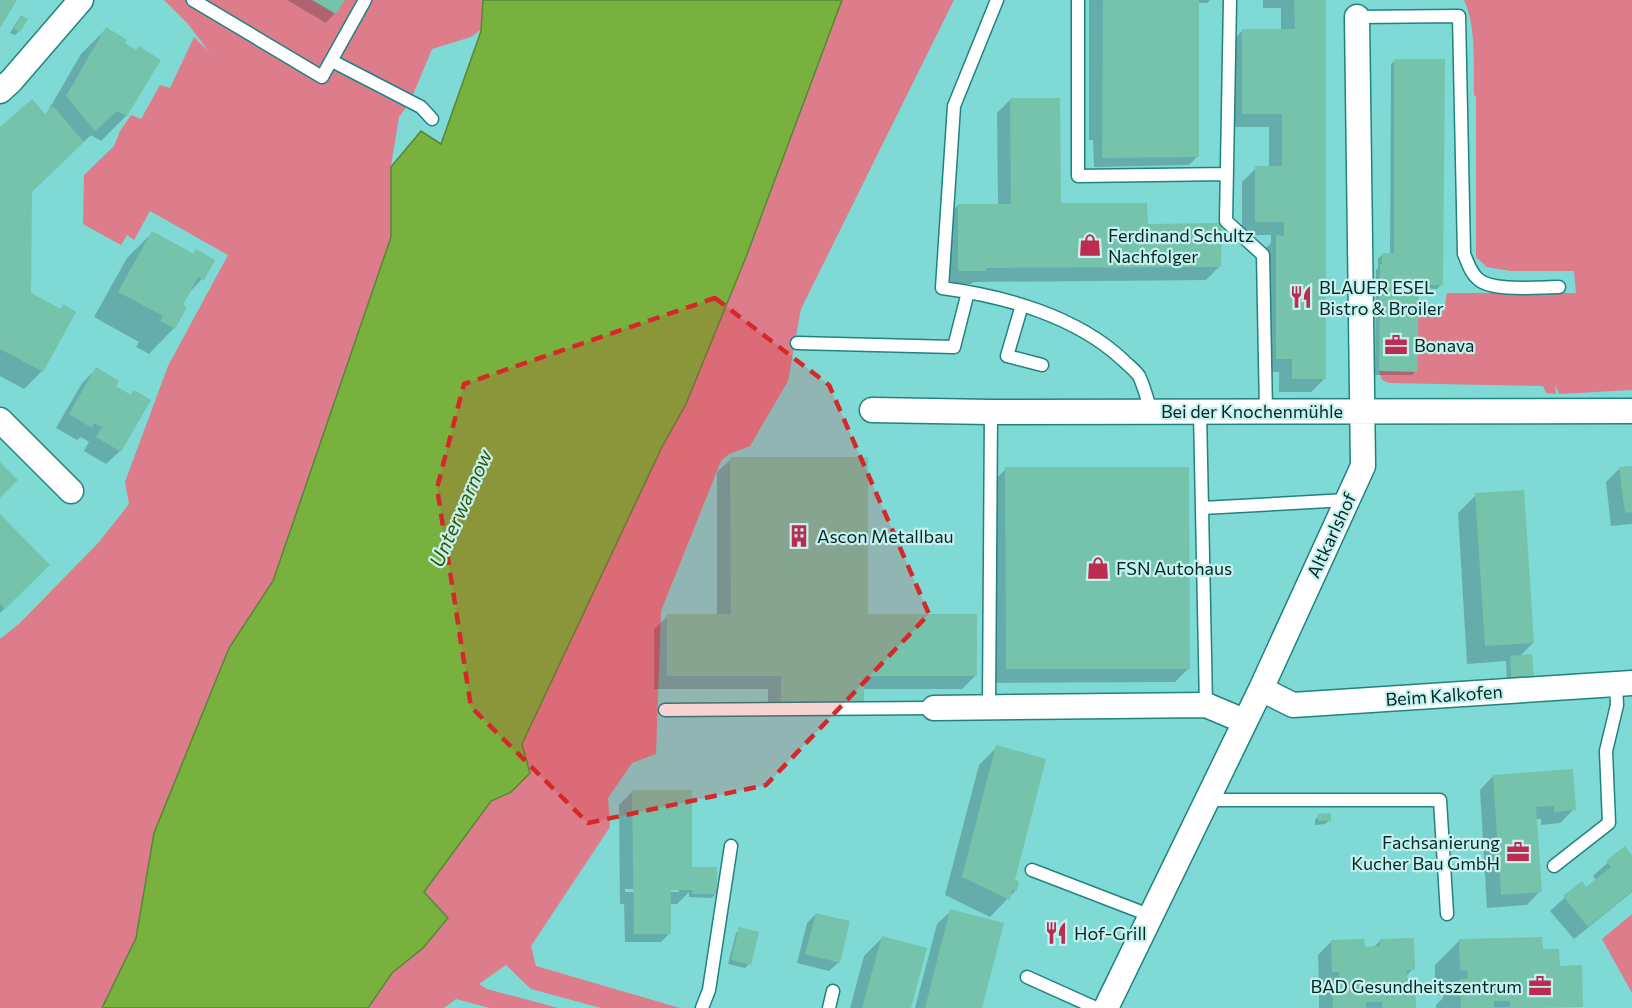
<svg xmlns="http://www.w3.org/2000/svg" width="1632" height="1008" viewBox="0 0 1632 1008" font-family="Commissioner,sans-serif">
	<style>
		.green { fill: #dd7d8b }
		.water { fill: #79b13e; stroke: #558837; stroke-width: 1.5 }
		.shadow { fill: #0003; fill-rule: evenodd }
		.building { fill: #74c3aa }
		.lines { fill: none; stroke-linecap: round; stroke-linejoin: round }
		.lane-casing { stroke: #208380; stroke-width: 15 }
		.street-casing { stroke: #208380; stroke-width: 27 }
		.lane { stroke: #fff; stroke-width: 12 }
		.street { stroke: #fff; stroke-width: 24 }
		.marked { fill: #d62828; fill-opacity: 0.2; stroke: #d62828; stroke-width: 4.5; stroke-dasharray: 12 8; stroke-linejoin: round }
		.labels { text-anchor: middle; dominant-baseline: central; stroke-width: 4.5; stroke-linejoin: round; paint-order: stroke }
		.poi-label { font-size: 18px; fill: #002928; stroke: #c7f1ee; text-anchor: start }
		.street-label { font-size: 18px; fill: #002928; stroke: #c7f1ee }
		.water-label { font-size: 20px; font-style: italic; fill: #325500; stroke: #c7f1ee }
	</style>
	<rect width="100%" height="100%" fill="#7fd9d5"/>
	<path class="green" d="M164 0H521L471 37 432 49 410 102 399 117 391 166 421 131 441 144 125 1008H0V639L20 623 99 542 129 504 125 482 168 366 228 255 150 211 134 240 127 235 121 245 83 224 84 175 114 146 120 131 131 115 141 119 160 85 170 88 194 37 209 52 188 24Z
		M842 0H954L801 309 788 381 750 446 729 454 721 461 661 611 656 754 632 763 608 798 610 827 531 946 536 966 680 1008H601L531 989 506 965 479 984 487 989 558 1008H490L456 999 444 1008H368L392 973 423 948 448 918 424 892 492 800 511 792 530 773 522 745 662 447 686 404 746 257Z
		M1464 0H1632V390L1559 394 1555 384 1556 394 1546 393 1543 386 1389 383 1382 380 1379 371H1417L1418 311H1444L1447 293H1576L1574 271H1510L1487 267 1476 257V96L1474 95C1473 64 1477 29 1464 0Z
		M1632 914V993L1602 939Z"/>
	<path class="water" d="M483 0H842L746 257 686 404 662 447 522 744 530 773 511 792 491 801 424 892 448 918 423 948 392 973 368 1008H102L136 938 154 833 229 648 273 581 391 237V167L421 131 441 144 481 31Z"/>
	<path class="shadow" d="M287 0H343L335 13 326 23Z
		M1089 0H1210L1207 3H1198V156L1189 165 1094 167 1093 140H1089Z
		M1263 0H1325V378L1311 392H1279V372H1263V251L1271 243V235H1242V182L1256 168H1269V127H1228L1229 44 1242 31H1281V8H1263Z
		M17 21 19 31 15 35 10 33Z
		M106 29 123 43 136 51 159 61 126 116 101 141 91 135 31 192 29 294 59 310 63 306 42 371 24 389 0 376V129L45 116 81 54Z
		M1395 60 1441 285 1437 289 1417 288 1416 371 1412 375H1375L1376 270 1378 268V259L1382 255H1390L1391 64Z
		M1011 99 1059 205 1146 225 1220 266 1206 280 973 282 971 284H945V219L958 205H998L997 113Z
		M152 233 193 255 196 251 213 261 202 279 186 296 181 305 185 308 174 328 149 354 136 347 139 342 94 317 127 258Z
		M96 369 114 387 129 396 134 392 120 451 106 464 84 451 89 442 81 437 77 440 56 428 82 383Z
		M731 459 867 616 976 675 962 689H863V702L849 716H768V689H654V629L668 616H717V472Z
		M1632 467V524L1611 526 1606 482 1620 468Z
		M1006 469 1189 668 1175 682 993 683 992 482Z
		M1476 495 1533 643 1519 657 1532 676 1528 680 1507 681 1506 661 1467 664 1458 513Z
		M0 516 48 565 0 613Z
		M997 747 1013 881 1016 890 990 917 945 895 979 765Z
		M1493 776 1574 809 1560 823 1541 825V819H1535L1540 891 1527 905 1487 908 1480 790Z
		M633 791 691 868 716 893 712 898 689 897V892L677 904H669L670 933 661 942H625L624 904H620L619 805ZM625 889H679V892H625Z
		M1319 815 1330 820 1325 824 1315 825V820Z
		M1624 848 1632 858V892L1574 939 1550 911 1581 883 1586 889 1597 881 1593 876Z
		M951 911 980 1008H915L937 924Z
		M816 914 839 962 829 971 797 963 807 923Z
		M740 929 749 964 745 968 728 964 736 933Z
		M882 938 910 1008H850L864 956Z
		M1381 940 1413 969 1405 977 1414 1008H1319V995L1326 988V985H1319L1318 955 1332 941 1363 948H1373Z
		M1460 940 1541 950 1558 967 1581 1007 1436 1008V1005L1443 998V995H1435V965Z"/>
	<path class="building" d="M0 0H17L0 28Z
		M312 0H345L336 14Z
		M1103 0H1199V157L1102 158Z
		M1294 0H1326V379H1292V359H1276V235L1284 236V222H1255V166H1282V114H1242V29H1295Z
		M21 15 28 19 20 32 13 28Z
		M106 27 127 40 125 43 136 50 139 46 161 60 127 116 117 111 95 131 66 96Z
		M1394 59H1445L1443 285H1419L1417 372 1379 371 1380 265 1382 264V253H1394Z
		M1010 98H1060L1061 203H1147L1148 224 1222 223 1221 267 986 268V271H958V204H1011Z
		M32 99 45 114 53 106 84 142 32 192 31 293 61 309 63 304 76 312 43 372 0 349V127Z
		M152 231 194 254 196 249 215 260 204 280 198 277 183 305 187 307 175 329 160 321 163 316 118 292Z
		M96 367 119 381 116 386 131 395 134 390 151 400 121 452 96 437 102 427 94 423 92 428 69 414Z
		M730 457H868V614H977V676H864V703H781V676H667V614H731Z
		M0 462 18 480 0 498Z
		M1632 466V512L1625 513 1619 467Z
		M1005 467H1189L1190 669H1006Z
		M1524 490 1534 643 1485 646 1475 493Z
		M0 514 50 565 5 609 0 604Z
		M1532 654 1534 676 1511 677 1510 656Z
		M996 745 1046 759 1015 880 1019 881 1017 891 1012 890 1010 900 962 877Z
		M1573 769 1576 810 1554 812V806L1536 807 1542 892 1501 895 1493 775Z
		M632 790H692V867H717V894H692L693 890H671V934H634Z
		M1331 813V821H1318V814Z
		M1625 846 1632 855V891L1588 927 1563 896 1582 881 1586 887 1611 867 1606 861Z
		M950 909 1004 923 982 1008H925Z
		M816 913 850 921 840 963 805 954Z
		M739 927 759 932 751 965 731 960Z
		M882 936 927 948 911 1008H862Z
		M1542 937 1543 949H1559L1560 966 1582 965 1583 1007 1510 1008V1001H1494V1008H1461L1460 979 1468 978 1467 971 1460 970 1459 939Z
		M1414 938 1415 970H1407V978H1415L1416 1008H1382V1002H1366V1008H1333L1332 980H1340L1339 972H1332L1331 940 1364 939 1365 947 1380 946V939Z"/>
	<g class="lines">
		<g class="lane-casing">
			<path id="lane" d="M193 0 322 77 365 0
				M997 0 954 106 942 288C1004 296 1076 316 1123 360 1128 365 1135 370 1139 376 1144 386 1147 399 1151 411
				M1078 0V176L1227 174
				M1230 0 1226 221 1263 255 1266 412
				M1357 17 1459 16 1464 254C1468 263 1470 272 1478 279 1492 292 1539 287 1559 287
				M332 61 421 107 432 119
				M1022 305 1007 356 1042 365
				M797 343 954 347 968 292
				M1200 411 1206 705
				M1202 508 1347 500
				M989 707 991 412
				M665 710 934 708
				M1207 800H1440L1447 914
				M1554 866 1609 823 1606 751 1617 705 1616 684
				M1032 870 1149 915
				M1027 977 1096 1008
				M702 1008 709 990 731 846
				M829 1008 833 991"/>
		</g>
		<g class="street-casing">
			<path id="street" d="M0 91 11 81 81 0
				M872 410 991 412 1632 411
				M0 420 71 491
				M1261 689 1293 705 1632 683
				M934 708 1206 705 1244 721
				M1106 1008 1261 689 1363 466 1357 17"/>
		</g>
		<use href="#lane" class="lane"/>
		<use href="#street" class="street"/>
	</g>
	<path class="marked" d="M715 298 829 385 929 614 766 785 588 823 471 707 437 488 464 384Z"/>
	<defs>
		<g id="shop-bare" transform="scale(1.8)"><path d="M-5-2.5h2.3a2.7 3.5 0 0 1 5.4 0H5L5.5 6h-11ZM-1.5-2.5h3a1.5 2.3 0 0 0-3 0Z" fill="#bc2c51" stroke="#c7f1ee" stroke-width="2.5" paint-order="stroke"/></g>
		<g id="restaurant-bare" transform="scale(1.8)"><path d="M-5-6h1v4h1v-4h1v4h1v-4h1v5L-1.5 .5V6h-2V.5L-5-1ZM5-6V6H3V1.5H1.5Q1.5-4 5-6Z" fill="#bc2c51" stroke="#c7f1ee" stroke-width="2.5" paint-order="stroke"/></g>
		<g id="office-bare" transform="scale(1.8)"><path d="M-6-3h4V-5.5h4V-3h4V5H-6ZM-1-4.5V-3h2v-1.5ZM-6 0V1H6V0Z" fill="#bc2c51" stroke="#c7f1ee" stroke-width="2.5" paint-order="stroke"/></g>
		<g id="building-bare" transform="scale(1.8)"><path d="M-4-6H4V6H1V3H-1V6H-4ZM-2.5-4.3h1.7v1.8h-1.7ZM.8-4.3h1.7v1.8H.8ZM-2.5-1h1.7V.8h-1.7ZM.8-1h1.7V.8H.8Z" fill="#bc2c51" stroke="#c7f1ee" stroke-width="2.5" paint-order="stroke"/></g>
	</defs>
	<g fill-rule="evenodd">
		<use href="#shop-bare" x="1090" y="245"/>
		<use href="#restaurant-bare" x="1301" y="297"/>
		<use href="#office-bare" x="1396" y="345"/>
		<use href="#building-bare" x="799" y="536"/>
		<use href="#shop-bare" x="1098" y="568"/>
		<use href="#office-bare" x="1518" y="852"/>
		<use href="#restaurant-bare" x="1056" y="933"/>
		<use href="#office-bare" x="1540" y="986"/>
	</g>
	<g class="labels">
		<g class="poi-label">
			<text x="1108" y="235">Ferdinand Schultz<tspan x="1108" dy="21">Nachfolger</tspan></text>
			<text x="1319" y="287">BLAUER ESEL<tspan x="1319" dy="21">Bistro &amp; Broiler</tspan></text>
			<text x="1414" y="345">Bonava</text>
			<text x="817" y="536">Ascon Metallbau</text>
			<text x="1116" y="568">FSN Autohaus</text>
			<text x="1500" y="842" text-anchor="end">Fachsanierung<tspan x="1500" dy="21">Kucher Bau GmbH</tspan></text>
			<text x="1074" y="933">Hof-Grill</text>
			<text x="1522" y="986" text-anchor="end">BAD Gesundheitszentrum</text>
		</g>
		<g class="street-label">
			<text x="1252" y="411">Bei der Knochenmühle</text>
			<text transform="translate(1331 535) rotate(-65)">Altkarlshof</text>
			<text transform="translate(1444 695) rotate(-4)">Beim Kalkofen</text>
		</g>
		<g class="water-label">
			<text transform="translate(460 508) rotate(-66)">Unterwarnow</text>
		</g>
	</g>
</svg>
